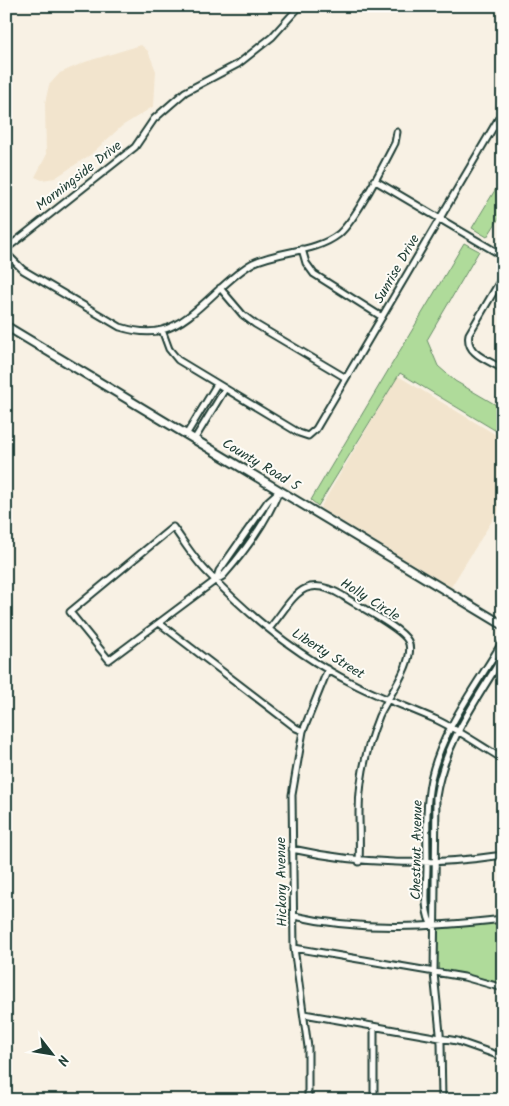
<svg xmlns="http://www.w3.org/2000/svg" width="509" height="1106" viewBox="0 0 509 1106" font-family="Kalam,sans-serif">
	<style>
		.built { fill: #f2e4cd }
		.green { fill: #afdb9a; stroke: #678c67 }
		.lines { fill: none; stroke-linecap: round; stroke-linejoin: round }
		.street-casing { stroke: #1f3d34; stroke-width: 9 }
		.secondary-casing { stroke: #1f3d34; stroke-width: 11 }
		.street { stroke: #fdfcf7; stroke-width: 5 }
		.secondary { stroke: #fdfcf7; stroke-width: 7 }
		.labels { text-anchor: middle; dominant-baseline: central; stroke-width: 4; stroke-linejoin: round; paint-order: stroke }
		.street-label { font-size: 14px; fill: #1f3d34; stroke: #fdfcf7 }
	</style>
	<rect width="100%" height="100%" fill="#f8f1e4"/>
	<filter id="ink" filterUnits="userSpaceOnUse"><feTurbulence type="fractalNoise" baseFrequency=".02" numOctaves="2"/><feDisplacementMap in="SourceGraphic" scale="10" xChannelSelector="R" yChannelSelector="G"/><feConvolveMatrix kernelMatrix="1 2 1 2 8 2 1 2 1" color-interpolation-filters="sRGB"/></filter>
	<g filter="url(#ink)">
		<path class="built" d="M141 45 148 51 156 71 154 106 122 126 90 155 55 178 42 180 35 177 46 156 45 103 49 85 60 73 85 62Z
			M398 376 503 439V503L451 587 320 508Z"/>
		<path class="green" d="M503 177V212L487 237 472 228Z
			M464 243 479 251 427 340 438 366 455 381 503 409V435L400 373 318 506 311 500Z
			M503 922V983L440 970 437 966 436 933 439 929Z"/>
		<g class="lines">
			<g class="street-casing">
				<path id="street" d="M374 180 503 256
					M6 249 135 147 154 119 185 92 238 64 272 37 300 6
					M302 249 306 263 314 274 382 317
					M6 253 23 270 120 327C133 331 148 334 162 330 193 323 223 279 253 263 280 250 315 253 339 234 357 218 383 166 395 143L397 132
					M503 276 469 334C465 354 488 360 503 369
					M220 288 243 315 255 324 346 378
					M162 330 169 349 178 360 299 433 308 436 316 429 503 111
					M186 435 217 384
					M194 440 225 389
					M279 491C266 523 246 550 223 576L216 580 109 660 70 612 173 527C184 542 194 559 207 572 249 616 300 657 354 684 381 698 410 708 437 720 460 731 481 746 503 759
					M216 580 219 571 268 501 277 493
					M159 623 296 728 303 731
					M269 629C294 599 302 571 343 596 356 605 402 628 408 641 417 660 387 698 379 716 367 746 359 780 359 812 359 829 360 845 359 862
					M292 849C365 865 429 866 503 855
					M502 855 503 805
					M294 916C364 932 432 927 503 919
					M433 927C422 911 427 885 427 867 427 838 425 808 431 779 442 729 477 685 503 641
					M294 948 464 977 503 988
					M304 1014 457 1041 503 1057
					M374 1027V1100
					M308 1100V1047L294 948 292 795 303 731 328 669
					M442 1100 441 1043 434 973 436 797C444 744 476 701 503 656"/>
			</g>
			<g class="secondary-casing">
				<path id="secondary" d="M6 326 503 625"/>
			</g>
			<use href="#street" class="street"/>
			<use href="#secondary" class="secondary"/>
		</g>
	</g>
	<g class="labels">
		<g class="street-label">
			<text transform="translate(79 176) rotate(-38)">Morningside Drive</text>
			<text transform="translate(397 269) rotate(-60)">Sunrise Drive</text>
			<text transform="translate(261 465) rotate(31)">County Road 5</text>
			<text transform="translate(370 600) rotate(32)">Holly Circle</text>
			<text transform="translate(328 654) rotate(32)">Liberty Street</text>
			<text transform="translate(417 850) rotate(-89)">Chestnut Avenue</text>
			<text transform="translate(282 882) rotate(-91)">Hickory Avenue</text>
		</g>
	</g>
	<rect width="509" height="1106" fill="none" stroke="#fdfcf7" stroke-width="25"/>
	<rect x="12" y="12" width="484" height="1081" fill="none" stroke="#1f3d34" stroke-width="2" filter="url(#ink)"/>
	<g transform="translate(52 1054) rotate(121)" stroke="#fdfcf7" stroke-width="4" paint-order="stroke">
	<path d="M0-4L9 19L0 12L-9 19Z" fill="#1f3d34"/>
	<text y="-8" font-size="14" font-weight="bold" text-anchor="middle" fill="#1f3d34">N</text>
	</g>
</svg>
